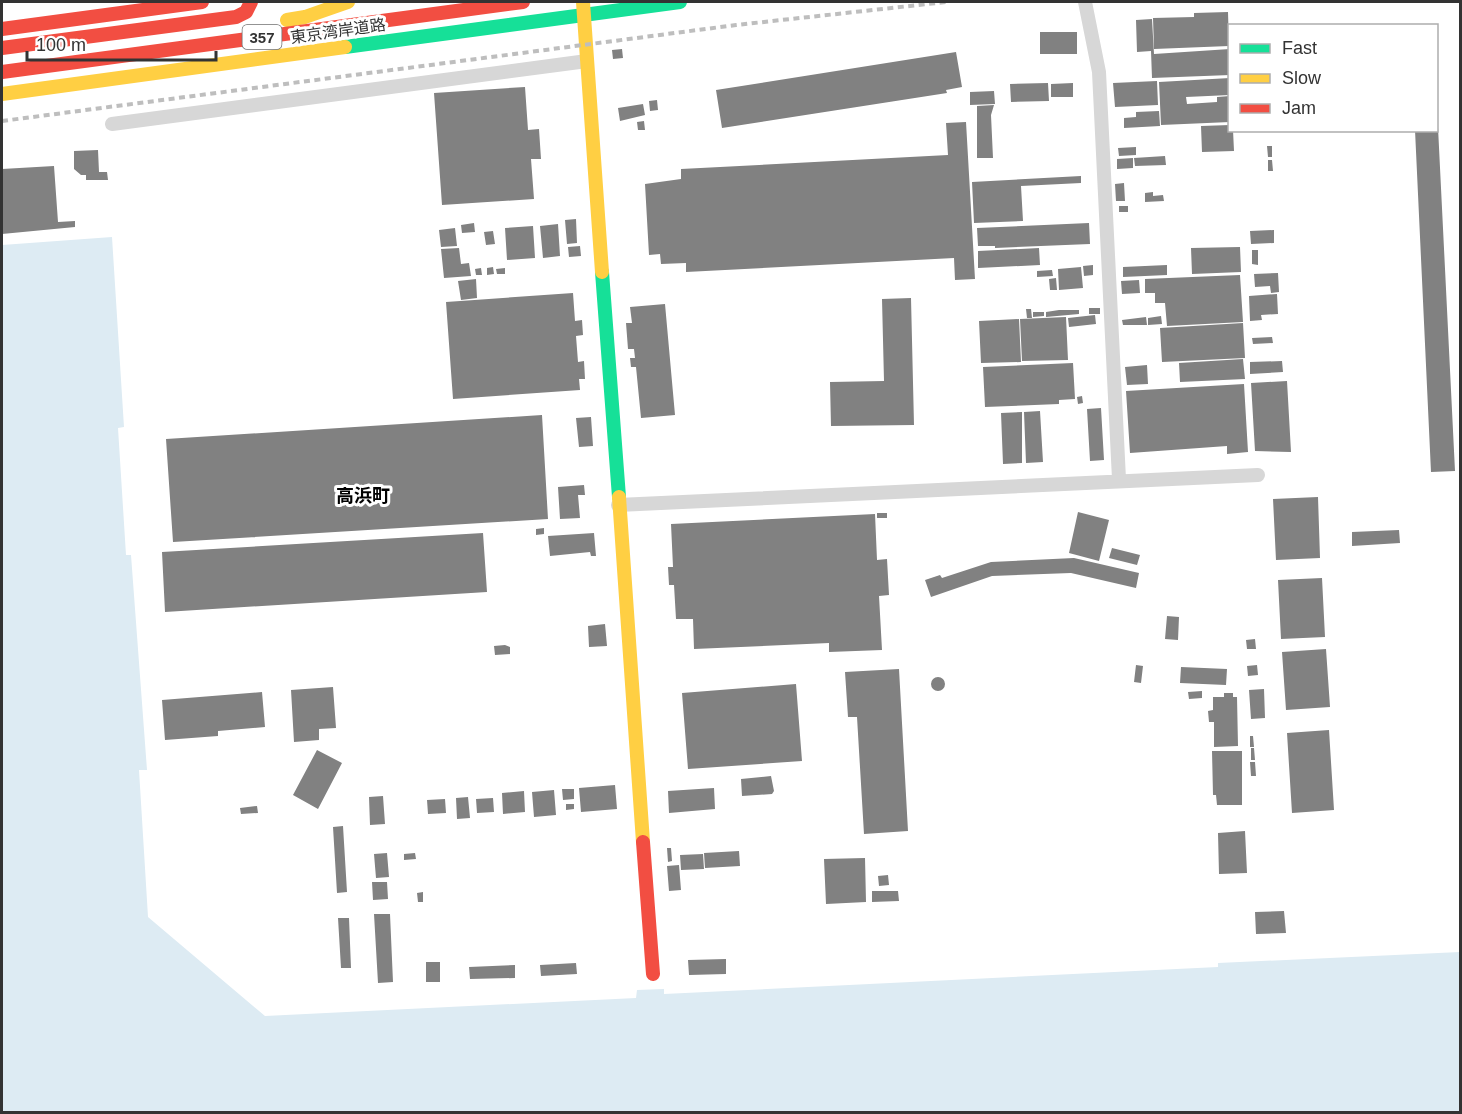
<svg xmlns="http://www.w3.org/2000/svg" width="1462" height="1114" viewBox="0 0 1462 1114" font-family="Arial,'Noto Sans JP',sans-serif">
	<style>
		.water { fill: #ddebf3 }
		.building { fill: #818181 }
		.lines { fill: none; stroke-linecap: round; stroke-linejoin: round }
		.street { stroke: #d7d7d7; stroke-width: 14 }
		.fast { stroke: #16e098; stroke-width: 14 }
		.slow { stroke: #ffcf43; stroke-width: 14 }
		.jam { stroke: #f24e42; stroke-width: 14 }
		.rail { stroke: #bebebe; stroke-width: 4; stroke-dasharray: 6 4.5; stroke-linecap: butt }
		.labels { text-anchor: middle; dominant-baseline: central; stroke-width: 6; stroke-linejoin: round; paint-order: stroke }
		.shield { fill: #fff; stroke: #707070; stroke-width: 1.5 }
		.shield-label { font-size: 15px; font-weight: bold; fill: #333 }
		.street-label { font-size: 16px; fill: #333; stroke: #fff }
		.neighbourhood-label { font-size: 18px; font-weight: bold; fill: #000; stroke: #fff }
	</style>
	<rect width="100%" height="100%" fill="#fff"/>
	<path class="water" d="M112 237 124 427 118 428 126 555H131L147 770H139L148 917 265 1016 636 998 637 990 664 989V994L1218 967V963L1460 952V1112H2V245Z"/>
	<path class="building" d="M1228 12 1229 46 1154 49 1153 18 1194 17V13Z
		M1152 19 1154 54 1230 49V75L1152 78 1151 51 1137 52 1136 20Z
		M1040 32H1077V54H1040Z
		M622 49 623 58 613 59 612 50Z
		M956 52 962 87 946 90 947 93 722 128 716 90Z
		M1230 78V95L1186 97 1187 104 1217 102V97L1230 96V122L1161 125 1159 82Z
		M1157 81 1158 105 1115 107 1113 83Z
		M1048 83 1049 101 1011 102 1010 84Z
		M1073 83V97H1051V84Z
		M525 87 528 130 539 129 541 159H531L534 199 442 205 434 93Z
		M994 91 995 104 970 105V92Z
		M657 100 658 110 650 111 649 101Z
		M643 104 645 115 620 121 618 108Z
		M994 105 991 115 993 158H977V106Z
		M1437 107 1455 471 1431 472 1415 130H1437Z
		M1159 111 1160 126 1124 128V118L1136 117V112Z
		M644 121 645 130H638L637 122Z
		M966 122 975 279 955 280 954 258 686 272V263L661 264 660 254 649 255 645 184 681 179V169L948 155 946 123Z
		M1230 125V130H1233L1234 151 1202 152 1201 126Z
		M1267 146H1272V157H1268Z
		M1136 147V155L1119 156 1118 148Z
		M98 150 99 172H107L108 180H86V175H81L74 169V151Z
		M1165 156 1166 165 1135 166 1134 158Z
		M1133 158V168L1117 169V159Z
		M1268 160H1272L1273 171H1268Z
		M54 166 58 222 75 221V227L2 234V169Z
		M1081 176V183L1021 186 1023 221 974 223 972 182Z
		M1124 183 1125 201H1116L1115 184Z
		M1153 192V196L1163 195 1164 201 1145 202V193Z
		M1119 206H1128V212H1119Z
		M576 219 577 243 567 244 565 220Z
		M474 223 475 232 462 233 461 225Z
		M1089 223 1090 244 995 248V246H978L977 228Z
		M558 224 560 256 543 258 540 226Z
		M533 226 535 258 507 260 505 228Z
		M455 228 457 246 441 247 439 230Z
		M1274 230V243L1251 244 1250 231Z
		M493 231 495 244 486 245 484 232Z
		M580 246 581 256 569 257 568 247Z
		M1240 247 1241 272 1192 274 1191 248Z
		M459 248 461 264 469 263 471 276 444 278 441 249Z
		M1039 248 1040 265 978 268V251Z
		M1252 250H1258V265L1252 264Z
		M1093 265V275L1084 276 1083 266Z
		M1167 265V275L1123 277V267Z
		M493 267 494 274 487 275V268Z
		M1081 267 1083 288 1059 290 1058 269Z
		M481 268 482 275H476L475 269Z
		M505 268V274H497L496 269Z
		M1052 270 1053 276 1037 277V271Z
		M1278 273 1279 292 1271 293 1270 286 1255 287 1254 274Z
		M1240 275 1243 322 1167 326 1165 303H1155V293H1145V279Z
		M1056 278 1057 290H1050L1049 279Z
		M476 279 477 298 461 300 458 281Z
		M1139 280 1140 293 1122 294 1121 281Z
		M573 293 575 321 582 320 583 335 576 336 578 362 584 361 585 379H579L580 390 453 399 446 302Z
		M1277 294 1278 314 1261 315 1262 320 1250 321 1249 296Z
		M911 298 914 425 831 426 830 382 884 381 882 299Z
		M665 304 675 415 641 418 636 367H631L630 358H635L634 349H628L626 323H632L630 307Z
		M1089 308H1100V314H1089Z
		M1026 309H1031L1032 318H1027Z
		M1059 310H1079V314L1046 317V312Z
		M1033 312H1044V316L1033 317Z
		M1095 315 1096 324 1069 327 1068 318Z
		M1161 316 1162 324 1148 325V318Z
		M1066 317 1068 360 1022 361 1020 319Z
		M1146 317 1147 325H1123L1122 320Z
		M1019 319 1021 362 981 363 979 321Z
		M1243 323 1245 358 1162 362 1160 328Z
		M1272 337 1273 343 1253 344 1252 338Z
		M1243 359 1245 379 1180 382 1179 363Z
		M1282 361 1283 372 1250 374V362Z
		M1073 363 1075 399 1059 400V404L985 407 983 367Z
		M1147 365 1148 384 1127 385 1125 367Z
		M1287 381 1291 452 1255 451 1251 383Z
		M1244 384 1248 452 1227 454V446L1130 453 1126 391Z
		M1082 396 1083 403 1078 404 1077 397Z
		M1101 408 1104 460 1090 461 1087 409Z
		M1040 411 1043 462 1026 463 1024 412Z
		M1022 412V463L1003 464 1001 413Z
		M542 415 548 519 173 542 166 439Z
		M591 417 593 446 579 447 576 418Z
		M584 485 585 495H578L580 518 560 519 558 487Z
		M1318 497 1320 558 1276 560 1273 499Z
		M1078 512 1109 520 1099 561 1069 553Z
		M877 513H887V518H877Z
		M875 514 877 560 887 559 889 595 879 596 882 650 829 652V643L694 649 693 619H676L674 585H669L668 567H673L671 524Z
		M544 528V534L536 535V529Z
		M1399 530 1400 543 1352 546V532Z
		M483 533 487 592 165 612 162 552Z
		M594 533 596 556H591L590 552 550 556 548 536Z
		M1112 548 1140 555 1137 565 1109 558Z
		M1074 558 1139 573 1136 588 1071 573 992 576 931 597 925 580 940 575 942 578 991 562Z
		M1322 578 1325 637 1281 639 1278 580Z
		M1167 616 1179 617 1178 640 1165 639Z
		M605 624 607 646 589 647 588 626Z
		M1255 639 1256 649H1247L1246 640Z
		M505 645 510 647V654L495 655 494 646Z
		M1326 649 1330 707 1286 710 1282 652Z
		M1136 665 1143 666 1141 683 1134 682Z
		M1257 665 1258 675 1248 676 1247 666Z
		M1181 667 1227 669 1226 685 1180 683Z
		M899 669 908 831 864 834 857 717H848L845 672Z
		M931 684a7 7 0 1 1 14 0a7 7 0 1 1-14 0Z
		M796 684 802 761 688 769 682 693Z
		M333 687 336 728 319 729V740L294 742 291 690Z
		M1264 689 1265 718 1251 719 1249 690Z
		M1202 691V698L1189 699 1188 692Z
		M262 692 265 727 218 731V736L165 740 162 700Z
		M1224 693H1233V697H1237L1238 746 1214 747V722H1209L1208 711 1213 710V697H1224Z
		M1329 730 1334 810 1292 813 1287 733Z
		M1250 736H1253L1254 747H1250Z
		M1251 748H1254L1255 760H1251Z
		M317 750 342 763 318 809 293 795Z
		M1212 751H1242V805H1217L1216 795H1213Z
		M1250 762H1255L1256 776H1251Z
		M771 776 774 791 772 794 742 796 741 779Z
		M615 785 617 809 581 812 579 788Z
		M714 788 715 809 669 813 668 791Z
		M562 789H574V799L563 800Z
		M554 790 556 815 534 817 532 792Z
		M524 791 525 812 503 814 502 793Z
		M383 796 385 824 370 825 369 797Z
		M468 797 470 818 457 819 456 798Z
		M493 798 494 812 477 813 476 799Z
		M445 799 446 813 428 814 427 800Z
		M566 804H574V809L566 810Z
		M257 806 258 813 241 814 240 808Z
		M343 826 347 892 337 893 333 827Z
		M1245 831 1247 873 1219 874 1218 833Z
		M667 848H671L672 861 668 862Z
		M739 851 740 866 705 868 704 853Z
		M387 853 389 877 376 878 374 854Z
		M415 853 416 859 404 860V854Z
		M703 854 704 869 681 870 680 855Z
		M865 858 866 902 826 904 824 859Z
		M679 865 681 890 669 891 667 866Z
		M888 875 889 885 879 886 878 876Z
		M372 882H387L388 899 373 900Z
		M872 891H898L899 901 872 902Z
		M423 892V902H418L417 893Z
		M1284 911 1286 933 1256 934 1255 912Z
		M374 914H390L393 982 378 983Z
		M338 918H349L351 968H341Z
		M726 959V974L689 975 688 960Z
		M426 962H440V982H426Z
		M576 963 577 974 541 976 540 965Z
		M515 965V978L470 979 469 967Z"/>
	<g class="lines">
		<path class="street" d="M1085 2 1099 72 1119 479
			M112 124 587 61
			M618 505 1258 475"/>
		<path class="fast" d="M345 47 680 2
			M602 272 619 497"/>
		<path class="slow" d="M583 2 602 272
			M287 20 305 17 348 2
			M2 94 345 47
			M619 497 643 842"/>
		<path class="jam" d="M2 29 202 2
			M2 48 236 17 246 12 251 2
			M2 72 523 2
			M643 842 653 974"/>
		<path class="rail" d="M2 121 736 25 946 2"/>
	</g>
	<g class="labels">
		<rect class="shield" x="242.5" y="25" width="39" height="24" rx="4.5"/>
		<g class="shield-label">
			<text x="262" y="37">357</text>
		</g>
		<g class="street-label">
			<text transform="translate(338 31) rotate(-8)">東京湾岸道路</text>
		</g>
		<g class="neighbourhood-label">
			<text x="363" y="496">高浜町</text>
		</g>
	</g>
	<rect width="1462" height="1114" fill="none" stroke="#333333" stroke-width="6"/>
	<rect x="1228" y="24" width="210" height="108" fill="#ffffff" stroke="#adadad" stroke-width="1.5"/>
	<rect x="1240" y="44" width="30" height="9" fill="#16e098" stroke="#adadad" stroke-width="1.5"/>
	<text x="1282" y="54" font-size="18" fill="#333333">Fast</text>
	<rect x="1240" y="74" width="30" height="9" fill="#ffcf43" stroke="#adadad" stroke-width="1.5"/>
	<text x="1282" y="84" font-size="18" fill="#333333">Slow</text>
	<rect x="1240" y="104" width="30" height="9" fill="#f24e42" stroke="#adadad" stroke-width="1.5"/>
	<text x="1282" y="114" font-size="18" fill="#333333">Jam</text>
	<path d="M27 51v9h189v-9" fill="none" stroke="#333333" stroke-width="3"/>
	<text x="36" y="51" font-size="18" fill="#333333" stroke="#ffffff" stroke-width="4.5" paint-order="stroke">100 m</text>
</svg>
